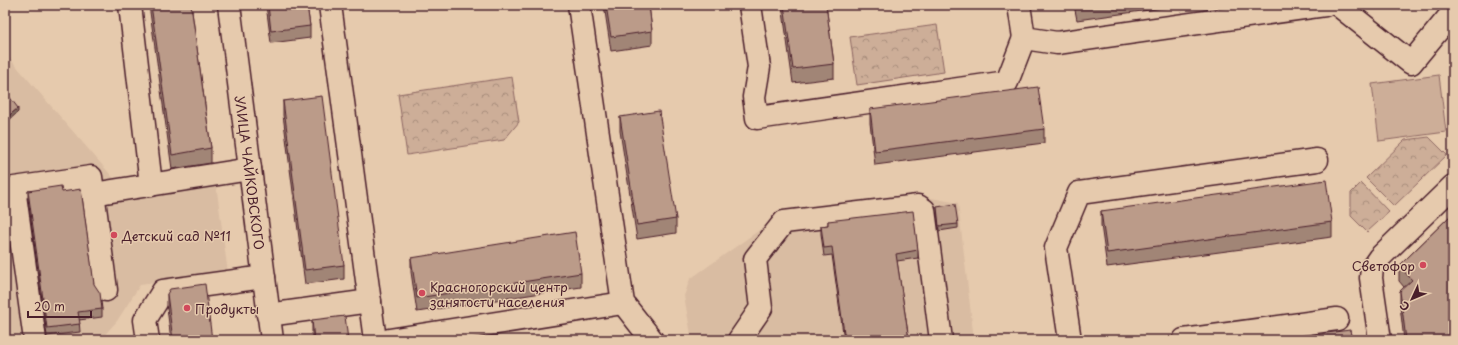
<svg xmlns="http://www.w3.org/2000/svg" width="1458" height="345" viewBox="0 0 1458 345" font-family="'Playpen Sans',sans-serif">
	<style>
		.built { fill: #d9bca2 }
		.park { fill: url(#park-crowns); stroke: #8c6662 }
		.pitch { fill: #cdae98; stroke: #8c6662 }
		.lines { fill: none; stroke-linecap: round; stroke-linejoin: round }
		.minor-casing { stroke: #4a1f2b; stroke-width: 25 }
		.minor { stroke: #e6caad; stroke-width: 22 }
		.wall { fill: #a18576; stroke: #4a1f2b }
		.shaded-wall { fill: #836c60; stroke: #4a1f2b }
		.building { fill: #bb9b89; stroke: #4a1f2b }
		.poi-dot { fill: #d1495b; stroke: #e6caad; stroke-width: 1.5 }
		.labels { text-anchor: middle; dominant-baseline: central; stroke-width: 3; stroke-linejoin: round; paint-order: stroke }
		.street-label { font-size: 13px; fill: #4a1f2b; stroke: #e6caad }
		.poi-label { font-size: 13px; fill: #4a1f2b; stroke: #e6caad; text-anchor: start }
	</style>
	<defs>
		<pattern id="park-crowns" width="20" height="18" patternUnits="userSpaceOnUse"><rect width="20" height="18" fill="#cdae98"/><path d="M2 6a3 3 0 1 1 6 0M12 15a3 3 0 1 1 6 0" fill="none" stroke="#a88d7c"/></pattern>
	</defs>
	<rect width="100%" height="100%" fill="#e6caad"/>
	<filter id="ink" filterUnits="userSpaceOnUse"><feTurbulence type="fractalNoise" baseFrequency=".025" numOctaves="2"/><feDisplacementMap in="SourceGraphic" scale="8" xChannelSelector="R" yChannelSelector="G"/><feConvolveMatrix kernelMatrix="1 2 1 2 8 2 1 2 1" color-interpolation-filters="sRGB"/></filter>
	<g filter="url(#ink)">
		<path class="built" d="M5 53 129 196 216 184 228 273 140 285 117 321 100 340H6Z
			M926 197 958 203 974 340H692L684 296 690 279 785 212Z"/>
		<path class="park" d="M937 25 944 72 857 85 850 37Z
			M512 77 519 122 504 140 407 155 398 94Z
			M1429 137 1447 155 1394 206 1366 178 1405 140Z
			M1361 183 1389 212 1367 232 1351 216V193Z"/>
		<path class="pitch" d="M1439 75 1446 132 1379 141 1372 84Z"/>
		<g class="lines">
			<g class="minor-casing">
				<g id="minor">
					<path d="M130 5 151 185"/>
					<path id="s1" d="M229 5 272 340"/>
					<path d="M330 5 375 340"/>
					<path d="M579 5 623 303 652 340"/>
					<path d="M750 5 759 67 754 97 757 118 1007 82 1024 38"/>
					<path d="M1019 5 1024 38 1057 43 1325 5"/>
					<path d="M1338 5 1411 63 1453 12"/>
					<path d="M93 194 250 169"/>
					<path d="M268 315 370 301"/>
					<path d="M35 340 14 188 91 177 106 290"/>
					<path d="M148 340 145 320 163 291 264 277"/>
					<path d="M389 340 623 303"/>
					<path d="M739 340 761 308 755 259 784 222 918 206 924 210 941 340"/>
					<path d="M1070 340 1056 248 1079 193 1317 160"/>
					<path d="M1184 340 1337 319"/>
					<path d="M1380 340 1371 278 1372 268 1379 258 1453 186"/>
				</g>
			</g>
			<use href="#minor" class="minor"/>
		</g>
		<path class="wall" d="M149 5H191L211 148V163L172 169Z
			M266 5H307L310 26V38L271 43Z
			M604 5H649L652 31V45L611 51Z
			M782 5H826L834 64V78L793 83Z
			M1074 5H1185L1077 20Z
			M1416 5H1423L1420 8Z
			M283 101 344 265V279L305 284 283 115Z
			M870 109 1044 129V143L875 165 870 123Z
			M620 117 676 219V233L637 239 620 131Z
			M28 191 62 192 102 309V317L79 320 80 332 47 336 28 199Z
			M937 207 958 224V228L939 231Z
			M1101 211 1332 222V237L1107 267 1101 225Z
			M1453 213V340H1404L1400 306V291L1404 287 1399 281V266Z
			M828 221 918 250V258L897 261 909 340H844L832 255 824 256 821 234V226L828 225Z
			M411 258 581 273V287L417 312 411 272Z
			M167 294 212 340H171L167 308Z
			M312 320 348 340H312Z"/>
		<path class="shaded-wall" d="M18 108V112L5 124V119Z"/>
		<path class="building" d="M151 5H191L211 148 172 155Z
			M268 5H307L310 26 271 31Z
			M606 5H649L652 31 611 37Z
			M784 5H826L834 64 793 69Z
			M1076 5H1085L1077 6Z
			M1038 87 1044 129 875 151 870 109Z
			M8 95 18 108 5 119V98Z
			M322 96 344 265 305 270 283 101Z
			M659 111 676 219 637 225 620 117Z
			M1326 180 1332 222 1107 253 1101 211Z
			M61 186 62 192 81 189 94 284 100 293 102 309 78 312 80 324 47 328 28 191Z
			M955 204 958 224 939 226 937 207Z
			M913 211 918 250 896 254 909 340H845L832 247 824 248 821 226 828 225V221Z
			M1453 213V340H1406L1400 291 1412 280 1399 266Z
			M575 232 581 273 417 298 411 258Z
			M205 284 212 340H173L167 294 170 289Z
			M345 316 348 340H314L312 320Z
			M1350 330 1352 340H1272Z"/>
	</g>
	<g class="poi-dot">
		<circle cx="114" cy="235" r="4"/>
		<circle cx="1423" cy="265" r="4"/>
		<circle cx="422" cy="293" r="4"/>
		<circle cx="187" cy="308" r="4"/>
	</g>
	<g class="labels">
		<g class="street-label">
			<text stroke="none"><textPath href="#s1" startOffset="169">УЛИЦА ЧАЙКОВСКОГО</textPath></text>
		</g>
		<g class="poi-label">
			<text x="122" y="235">Детский сад №11</text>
			<text x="1415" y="265" text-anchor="end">Светофор</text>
			<text x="430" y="286">Красногорский центр<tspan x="430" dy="15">занятости населения</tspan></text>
			<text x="195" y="308">Продукты</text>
		</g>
	</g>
	<rect width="1458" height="345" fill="none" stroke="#e6caad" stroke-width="20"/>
	<rect x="10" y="10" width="1438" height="325" fill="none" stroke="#4a1f2b" stroke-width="1.5" filter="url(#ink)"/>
	<g transform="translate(1412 299) rotate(226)" stroke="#e6caad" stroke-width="3" paint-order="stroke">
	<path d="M0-3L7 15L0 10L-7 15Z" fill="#4a1f2b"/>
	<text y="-6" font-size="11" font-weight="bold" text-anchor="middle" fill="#4a1f2b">С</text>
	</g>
	<path d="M28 311v6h63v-6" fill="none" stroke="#4a1f2b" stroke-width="2"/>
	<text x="34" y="311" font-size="12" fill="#4a1f2b" stroke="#e6caad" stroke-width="3" paint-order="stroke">20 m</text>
</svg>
